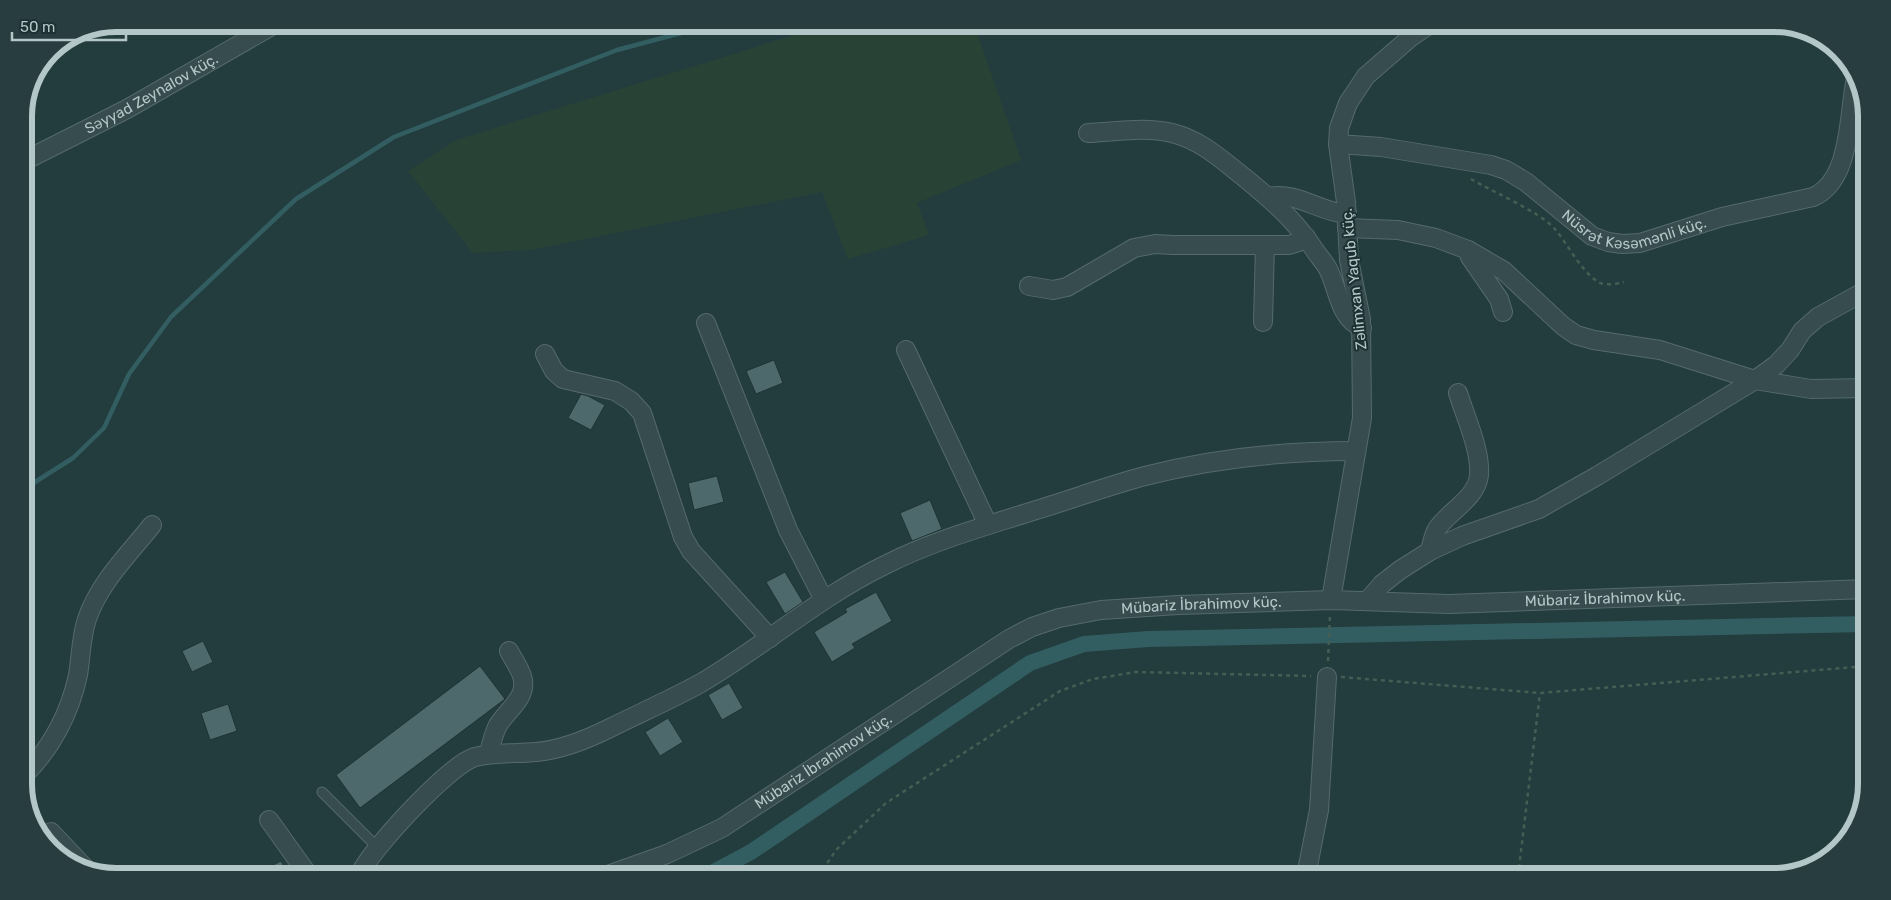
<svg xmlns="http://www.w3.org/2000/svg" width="1891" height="900" viewBox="0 0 1891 900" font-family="Rubik,sans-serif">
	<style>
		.green { fill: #284336 }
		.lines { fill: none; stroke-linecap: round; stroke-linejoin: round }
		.stream { stroke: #335e61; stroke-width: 4.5 }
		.canal { stroke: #335e61; stroke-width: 16 }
		.building { fill: #4e696b; stroke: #1e3335 }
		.service-casing { stroke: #556a6c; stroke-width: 11 }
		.minor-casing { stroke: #556a6c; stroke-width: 20 }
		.path { stroke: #455e54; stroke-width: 2.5; stroke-dasharray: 4 4; stroke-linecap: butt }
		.service { stroke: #374c4e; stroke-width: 9 }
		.minor { stroke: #374c4e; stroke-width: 18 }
		.labels { text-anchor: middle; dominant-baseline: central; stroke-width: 4; stroke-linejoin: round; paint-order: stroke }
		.street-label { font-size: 15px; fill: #b3c7c9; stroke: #1c3133 }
		.rim { fill: none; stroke: #b3c7c9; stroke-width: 6 }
	</style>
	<rect width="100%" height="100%" fill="#233c3e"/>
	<path class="green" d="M830 24H974L1021 160 917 203 929 235 848 259 822 192 530 250 473 253 408 171 456 140Z"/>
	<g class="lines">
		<path class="stream" d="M24 489 73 458 104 428 129 374 171 317 296 199 394 137 617 50 715 24"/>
		<path class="canal" d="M706 876 751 852 1030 663 1084 644 1148 639 1867 624"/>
	</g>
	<path class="building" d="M774 360 783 383 756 394 746 371Z
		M581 394 588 396 605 405 591 430 568 418Z
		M717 476 724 502 694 510 688 483Z
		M930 500 942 529 912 541 900 513Z
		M785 572 803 602 785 614 766 582Z
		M876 592 892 621 852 644 855 648 832 662 814 632 847 612 845 609Z
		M203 641 213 662 192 672 182 651Z
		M480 666 505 699 360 808 336 775Z
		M729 683 743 708 722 720 708 695Z
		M228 704 237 731 210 740 201 713Z
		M668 718 683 742 660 756 645 732Z
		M281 861 289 876H251Z"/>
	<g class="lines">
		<g class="service-casing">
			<path id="service" d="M322 792 377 847"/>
		</g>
		<g class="minor-casing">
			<g id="minor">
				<path d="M1088 133C1115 132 1145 126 1172 133 1201 140 1222 160 1245 178 1274 202 1295 220 1316 252 1320 258 1326 264 1329 271 1338 290 1340 319 1362 328"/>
				<path id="s1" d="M1338 144 1381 147 1491 165 1506 170 1526 182 1592 236 1608 242 1622 244 1640 243 1722 217 1813 197C1852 180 1848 114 1856 78"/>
				<path id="s2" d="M24 161 127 109 275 24"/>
				<path d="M1268 197C1298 191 1318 212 1347 214"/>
				<path d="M1347 228 1398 230 1436 238 1468 250 1504 271 1563 326 1576 335 1594 340 1660 350 1755 380 1811 389 1867 388"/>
				<path d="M1468 250 1470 257 1499 299 1503 312"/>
				<path d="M1029 286 1053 290 1067 287 1134 248 1155 244 1173 245H1289L1299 242 1306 237"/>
				<path d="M1263 322 1265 245"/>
				<path d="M706 323 788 530 824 600"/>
				<path d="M906 350 988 525"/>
				<path d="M545 354 554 371 563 379 615 391 631 401 642 413 683 537 691 551 770 638"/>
				<path d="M1430 551C1432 543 1433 536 1437 529 1449 511 1477 498 1479 475 1481 450 1465 416 1458 393"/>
				<path d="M1331 600 1362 418 1361 319 1349 260 1346 202 1338 144 1339 128 1348 103 1366 76 1411 37 1430 24"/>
				<path d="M1368 600 1382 584 1400 570 1430 551 1462 536 1539 509 1597 476 1755 380 1776 365 1790 350 1802 331 1818 317 1867 290"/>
				<path d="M489 754C491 744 493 736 497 727 506 710 529 698 522 676 519 667 513 659 509 651"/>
				<path d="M24 775C51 749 70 713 78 675 81 657 81 636 87 619 99 583 129 554 152 525"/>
				<path d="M269 820 309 876"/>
				<path d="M51 832 86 869"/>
				<path d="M359 876C369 851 450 764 475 757 495 752 516 754 536 752 561 750 588 739 610 728 640 713 672 699 701 683 764 646 819 597 885 565 932 541 983 527 1033 511 1070 500 1107 486 1145 476 1215 458 1284 451 1356 451"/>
				<path id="s3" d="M605 876 667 854 722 828 1009 639 1032 627 1059 618 1101 610 1178 605 1331 600 1449 604 1867 589"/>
				<path d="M1306 876 1319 810 1327 677"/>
			</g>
		</g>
		<path class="path" d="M1471 179C1493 192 1538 211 1554 228 1568 244 1580 270 1598 282 1605 286 1616 284 1624 282
			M1328 661 1330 614
			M1341 677 1540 693 1867 666
			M818 876 837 849 886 803 1060 691 1093 679 1136 672 1311 676
			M1518 876 1540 693"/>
		<use href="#service" class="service"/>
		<use href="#minor" class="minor"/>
	</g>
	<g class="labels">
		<g class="street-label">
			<text stroke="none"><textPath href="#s2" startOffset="144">Səyyad Zeynalov küç.</textPath></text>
			<text stroke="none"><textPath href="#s1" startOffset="320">Nüsrət Kəsəmənli küç.</textPath></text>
			<text transform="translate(1354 279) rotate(-96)">Zəlimxan Yaqub küç.</text>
			<text stroke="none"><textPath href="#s3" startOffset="1072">Mübariz İbrahimov küç.</textPath></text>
			<text stroke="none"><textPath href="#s3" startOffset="668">Mübariz İbrahimov küç.</textPath></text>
			<text stroke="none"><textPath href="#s3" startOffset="248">Mübariz İbrahimov küç.</textPath></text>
		</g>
	</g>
	<path d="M0 0H1891V900H0ZM116 32H1774A84 84 0 0 1 1858 116V784A84 84 0 0 1 1774 868H116A84 84 0 0 1 32 784V116A84 84 0 0 1 116 32Z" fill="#283d3f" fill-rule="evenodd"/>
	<path class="rim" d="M116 32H1774A84 84 0 0 1 1858 116V784A84 84 0 0 1 1774 868H116A84 84 0 0 1 32 784V116A84 84 0 0 1 116 32Z"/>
	<path d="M12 32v8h114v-8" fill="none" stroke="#b3c7c9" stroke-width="2.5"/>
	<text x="20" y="32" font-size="15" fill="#b3c7c9" stroke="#1c3133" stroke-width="4" paint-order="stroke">50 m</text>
</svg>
